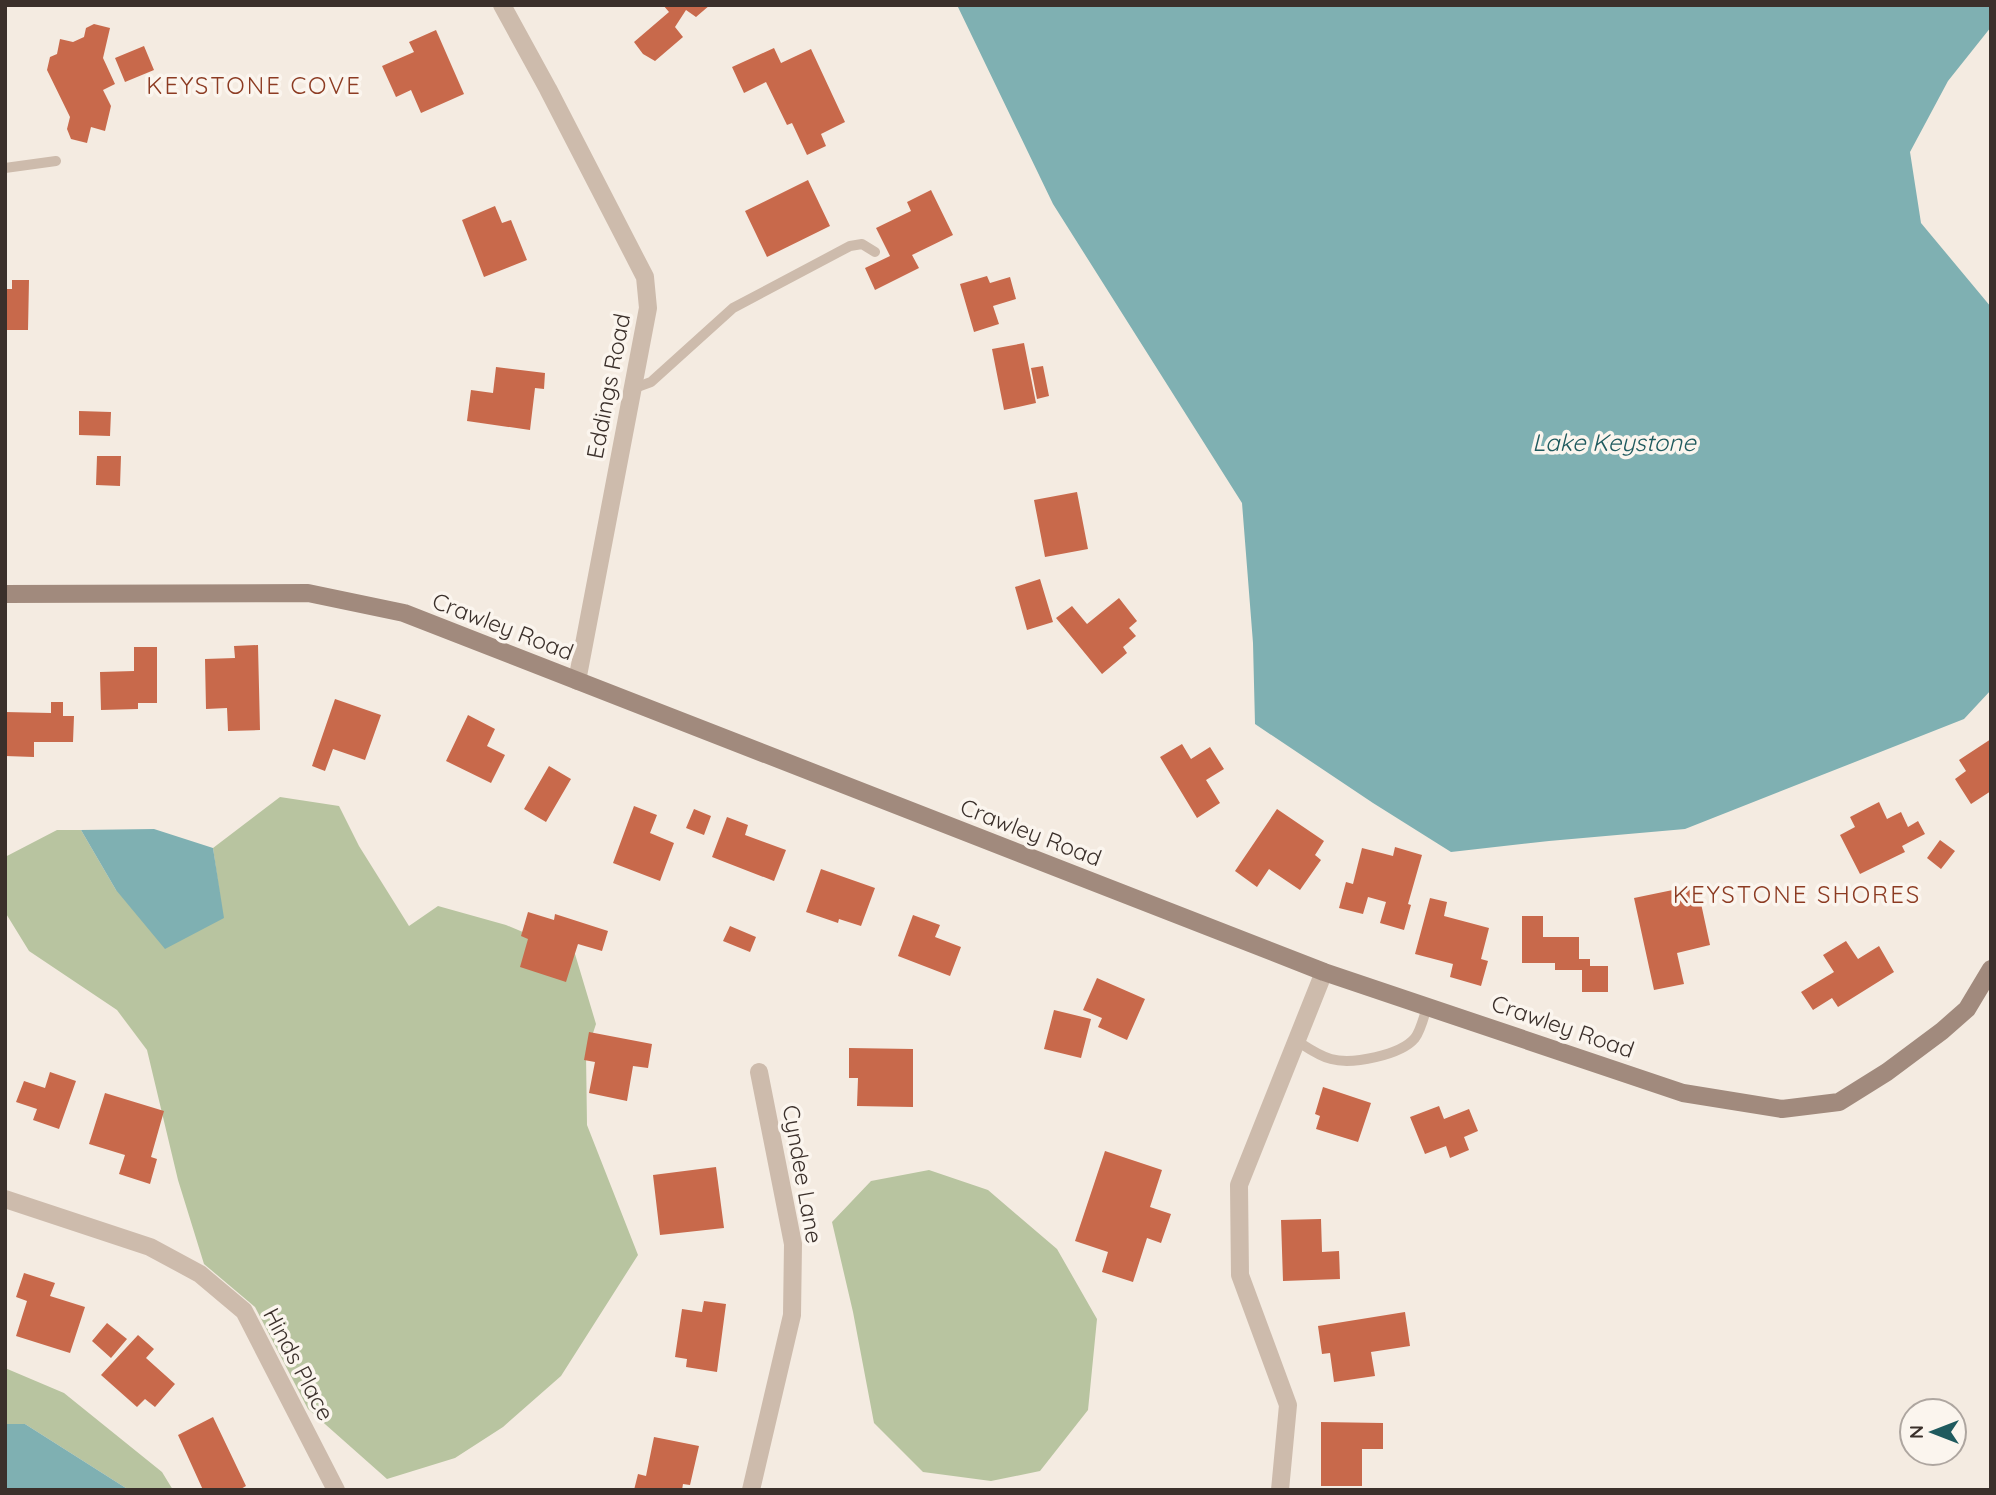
<svg xmlns="http://www.w3.org/2000/svg" width="1996" height="1495" viewBox="0 0 1996 1495" font-family="Quicksand,sans-serif">
	<style>
		.green { fill: #b8c4a0 }
		.water { fill: #7fb0b2 }
		.building { fill: #c8694b }
		.lines { fill: none; stroke-linecap: round; stroke-linejoin: round }
		.lane { stroke: #cdbbac; stroke-width: 10 }
		.street { stroke: #cdbbac; stroke-width: 18 }
		.secondary { stroke: #a18a7d; stroke-width: 18 }
		.labels { text-anchor: middle; dominant-baseline: central; stroke-width: 7; stroke-linejoin: round; paint-order: stroke }
		.street-label { font-size: 23px; fill: #3b302b; stroke: #fbf5ee }
		.neighbourhood-label { font-size: 24px; letter-spacing: 2px; fill: #8c3b22; stroke: #fbf5ee }
		.water-label { font-size: 24px; font-style: italic; fill: #1f5a5e; stroke: #fbf5ee }
	</style>
	<rect width="100%" height="100%" fill="#f4ebe1"/>
	<path class="green" d="M280 797 339 806 359 846 409 926 438 906 506 925 575 954 596 1024 586 1054 587 1125 638 1255 561 1376 503 1427 455 1458 387 1479 308 1409 255 1307 204 1264 178 1180 147 1050 117 1010 29 951 5 912V857L57 830H81L116 890 223 918 213 848Z
		M929 1170 988 1190 1057 1249 1097 1319 1088 1410 1040 1471 991 1481 923 1472 874 1423 853 1312 832 1222 871 1181Z
		M5 1368 64 1393 162 1472 173 1490H129L25 1424H5Z"/>
	<path class="water" d="M957 5H1991V27L1948 81 1910 152 1921 223 1991 307V690L1964 719 1685 829 1549 841 1451 852 1373 803 1255 724 1253 643 1242 503 1053 204Z
		M154 829 213 848 224 918 165 949 116 890 81 830Z
		M5 1424H25L129 1490H5Z"/>
	<path class="building" d="M663 5H710L696 17 686 10 675 27 683 37 655 61 643 54 634 42 669 12Z
		M94 24 110 28 103 58 115 84 103 90 111 106 105 131 91 127 87 143 71 139 67 129 70 117 47 70 50 57 57 54 60 39 73 42 84 37 86 28Z
		M436 30 464 94 421 113 411 90 396 97 382 66 414 52 409 42Z
		M144 46 154 70 125 82 115 58Z
		M774 48 781 63 811 49 845 122 821 134 826 146 807 155 792 123 787 125 766 82 744 93 732 67Z
		M808 180 830 226 767 257 745 211Z
		M931 190 953 235 912 255 919 268 875 290 865 268 890 256 876 228 911 211 907 202Z
		M495 206 502 223 511 220 527 260 484 277 462 220Z
		M987 276 990 283 1010 277 1016 299 993 306 999 324 974 332 960 284Z
		M12 280H29L28 330H5V289H12Z
		M1024 343 1036 403 1004 410 992 349Z
		M1043 366 1049 396 1037 399 1031 368Z
		M496 367 545 373 544 389 535 388 530 430 467 421 471 390 493 393Z
		M79 411 111 412 110 436 79 435Z
		M97 456H121L120 486 96 485Z
		M1077 492 1088 549 1045 557 1034 500Z
		M1040 579 1053 622 1027 630 1015 587Z
		M1119 598 1137 621 1129 628 1136 636 1123 647 1127 653 1102 674 1056 618 1072 606 1087 624Z
		M258 645 260 730 228 731 227 708 206 709 205 659 235 658 234 646Z
		M134 647H157V703H138V709L101 710 100 672 134 671Z
		M335 699 381 715 365 760 333 749 325 771 312 766Z
		M51 702H63V716H74L73 742H34V757L5 756V712L51 713Z
		M468 715 495 729 487 746 505 755 491 783 446 761Z
		M1991 739V791L1971 804 1955 779 1966 771 1959 760Z
		M1182 744 1191 759 1210 747 1224 769 1206 780 1220 803 1197 818 1160 757Z
		M549 766 571 779 546 822 524 809Z
		M1879 802 1887 819 1901 812 1908 827 1918 821 1925 834 1902 846 1905 852 1860 874 1840 835 1855 827 1850 817Z
		M634 806 657 815 650 833 674 843 660 881 613 863Z
		M694 809 711 816 704 835 686 828Z
		M1277 809 1324 841 1315 855 1321 860 1300 890 1269 869 1257 887 1235 871Z
		M727 817 748 825 745 835 786 850 774 881 712 857Z
		M1940 840 1955 851 1941 869 1927 858Z
		M1395 847 1422 855 1408 904 1411 905 1404 930 1380 923 1386 902 1368 897 1363 914 1339 908 1346 882 1353 884 1362 848 1393 856Z
		M821 869 875 888 861 926 839 919 838 923 806 912Z
		M1697 885 1710 945 1677 953 1684 984 1654 990 1634 898Z
		M1430 898 1447 902 1444 916 1489 928 1481 959 1488 961 1481 986 1450 977 1453 964 1415 954Z
		M528 912 554 920 555 914 608 931 602 951 578 944 566 982 520 967 528 939 521 936Z
		M913 915 940 925 935 937 961 947 950 976 898 956Z
		M1522 916H1543V937H1579V959H1590V966H1608V992H1582V970H1555V963H1522Z
		M730 926 756 937 750 952 723 941Z
		M1846 941 1858 959 1879 946 1894 972 1838 1007 1832 998 1813 1010 1801 992 1834 972 1823 955Z
		M1097 978 1145 999 1127 1040 1098 1027 1102 1018 1083 1010Z
		M1054 1010 1091 1019 1081 1058 1044 1049Z
		M589 1032 652 1044 648 1068 633 1066 627 1101 589 1093 595 1062 584 1060Z
		M849 1048 913 1049V1107L857 1106 858 1078H849Z
		M50 1072 76 1081 59 1129 33 1120 37 1109 16 1102 24 1081 45 1088Z
		M1323 1087 1371 1103 1358 1142 1316 1129 1320 1116 1315 1114Z
		M105 1093 164 1111 151 1157 157 1159 150 1184 119 1174 125 1155 89 1144Z
		M1439 1106 1444 1119 1469 1109 1478 1131 1464 1137 1469 1150 1450 1158 1446 1146 1425 1154 1410 1117Z
		M1105 1151 1162 1170 1150 1207 1171 1214 1161 1243 1147 1238 1133 1282 1102 1272 1108 1252 1075 1241Z
		M716 1167 724 1228 660 1235 653 1175Z
		M1321 1219 1322 1252 1339 1251 1340 1279 1283 1281 1281 1220Z
		M24 1273 55 1283 50 1296 85 1307 70 1353 16 1336 27 1301 16 1297Z
		M704 1301 726 1304 717 1372 686 1367 687 1359 675 1357 682 1309 702 1312Z
		M1405 1312 1410 1346 1371 1352 1375 1376 1334 1382 1330 1353 1322 1354 1318 1326Z
		M107 1323 127 1339 111 1358 92 1341Z
		M138 1335 154 1349 146 1358 175 1384 155 1407 145 1399 137 1407 101 1375Z
		M213 1417 246 1486 239 1490H203L178 1435Z
		M1321 1422 1383 1423V1449H1362V1486H1321Z
		M654 1437 699 1446 690 1485 683 1484 682 1490H634L638 1474 646 1476Z"/>
	<g class="lines">
		<path class="lane" d="M5 168 56 161
			M632 389 651 382 733 308 850 246 862 244 875 252
			M1297 1041C1308 1048 1319 1056 1331 1059 1352 1065 1401 1055 1415 1038 1421 1030 1424 1016 1427 1007"/>
		<path class="street" d="M502 5 548 89 645 277 648 308 577 681
			M5 1199 150 1247 200 1274 244 1311 336 1490
			M751 1490 792 1315 793 1244 759 1072
			M1280 1490 1288 1405 1240 1275 1239 1185 1324 972"/>
		<path class="secondary" d="M5 594 308 593 404 613 1324 972 1683 1093 1782 1109 1839 1102 1887 1072 1942 1031 1967 1009 1991 969"/>
	</g>
	<g class="labels">
		<g class="street-label">
			<text transform="translate(608 386) rotate(-79)">Eddings Road</text>
			<text transform="translate(503 626) rotate(21)">Crawley Road</text>
			<text transform="translate(1031 832) rotate(21)">Crawley Road</text>
			<text transform="translate(1563 1026) rotate(19)">Crawley Road</text>
			<text transform="translate(803 1174) rotate(80)">Cyndee Lane</text>
			<text transform="translate(299 1364) rotate(62)">Hinds Place</text>
		</g>
		<g class="neighbourhood-label">
			<text x="254" y="85">KEYSTONE COVE</text>
			<text x="1797" y="894">KEYSTONE SHORES</text>
		</g>
		<g class="water-label">
			<text x="1614" y="442">Lake Keystone</text>
		</g>
	</g>
	<rect width="1996" height="1495" fill="none" stroke="#3b302b" stroke-width="14"/>
	<g transform="translate(1933 1432) rotate(270)"><circle r="33" fill="#fbf5ee" stroke="#aea6a0" stroke-width="2"/>
	<path d="M0-5L12 26L0 18L-12 26Z" fill="#1f5a5e"/>
	<text y="-10" font-size="19" font-weight="bold" text-anchor="middle" fill="#3b302b">N</text>
	</g>
</svg>
